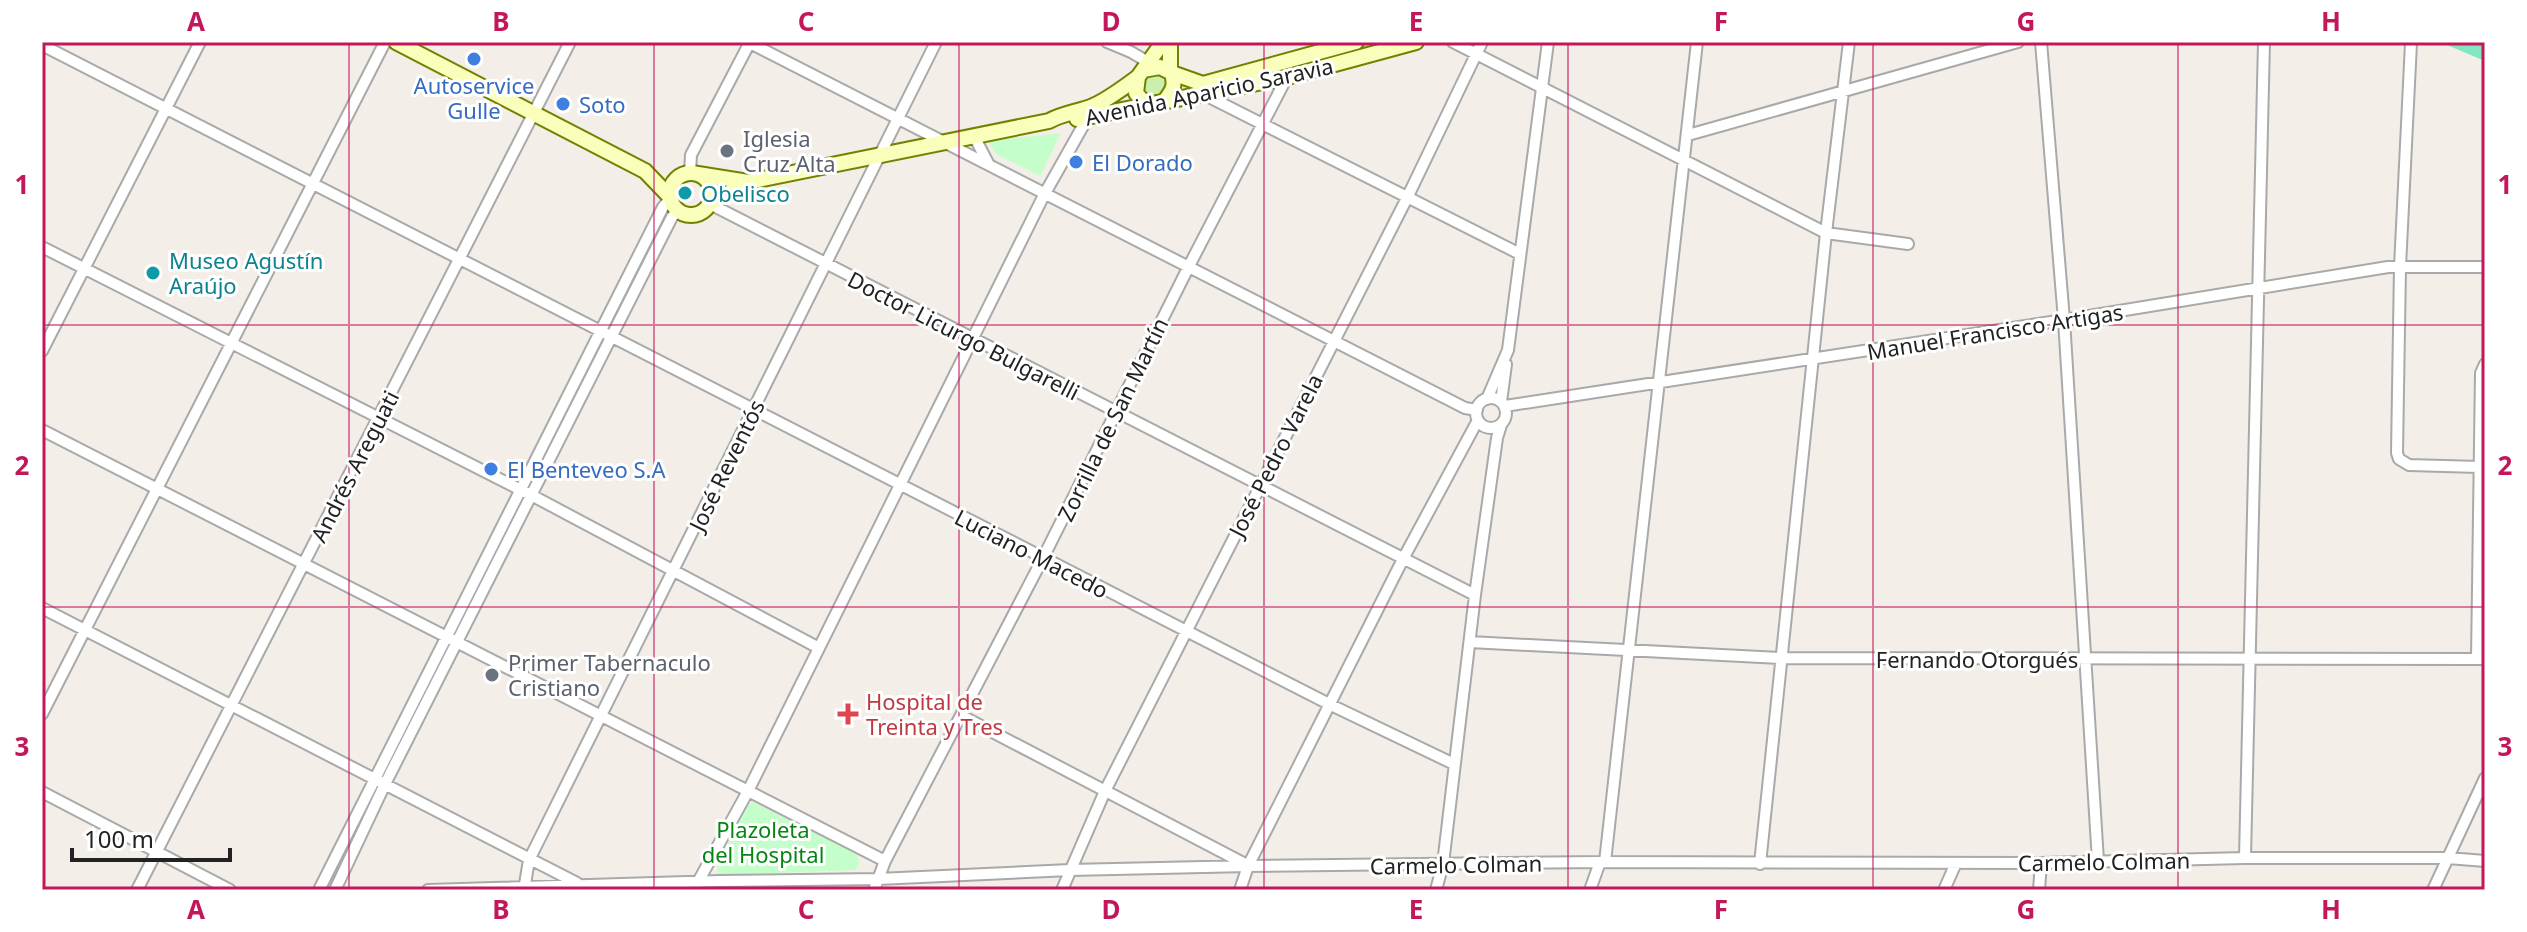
<svg xmlns="http://www.w3.org/2000/svg" width="2527" height="932" viewBox="0 0 2527 932" font-family="'Noto Sans',sans-serif">
	<style>
		.grass { fill: #cbefac }
		.park { fill: #c4feca }
		.pitch { fill: #82e6c2 }
		.lines { fill: none; stroke-linecap: round; stroke-linejoin: round }
		.street-casing { stroke: #a9a9a9; stroke-width: 14 }
		.secondary-casing { stroke: #708200; stroke-width: 18 }
		.street { stroke: #fff; stroke-width: 10 }
		.secondary { stroke: #f9febb; stroke-width: 14 }
		.grid { fill: none; stroke: #c2185b; stroke-width: 2; stroke-opacity: 0.55 }
		.shop-dot { fill: #3f7fe0; stroke: #fff; stroke-width: 3 }
		.worship-dot { fill: #6b7280; stroke: #fff; stroke-width: 3 }
		.culture-dot { fill: #0f9aa8; stroke: #fff; stroke-width: 3 }
		.health-dot { fill: #e0444e; stroke: #fff; stroke-width: 3 }
		.labels { text-anchor: middle; dominant-baseline: central; stroke-width: 6; stroke-linejoin: round; paint-order: stroke }
		.shop-label { font-size: 22px; fill: #366cbe; stroke: #fff; text-anchor: start }
		.street-label { font-size: 22px; fill: #222; stroke: #fff }
		.worship-label { font-size: 22px; fill: #5b616d; stroke: #fff; text-anchor: start }
		.culture-label { font-size: 22px; fill: #0d838f; stroke: #fff; text-anchor: start }
		.health-label { font-size: 22px; fill: #be3a42; stroke: #fff; text-anchor: start }
		.park-label { font-size: 22px; fill: #058613; stroke: #fff }
		.neatline { fill: none; stroke: #c2185b; stroke-width: 3 }
		.grid-label { font-size: 26px; text-anchor: middle; font-weight: bold; fill: #c2185b }
	</style>
	<rect width="100%" height="100%" fill="#f3efe8"/>
	<path class="grass" d="M1151 73H1164L1170 81 1164 93 1151 98H1144L1140 87Z"/>
	<path class="park" d="M1061 133 1040 176 996 154 988 141Z
		M753 802 857 854 860 863 855 870 721 875 717 872 718 862 748 804Z"/>
	<path class="pitch" d="M2440 42H2485V61Z"/>
	<g class="lines">
		<g class="street-casing">
			<path id="street" d="M748 42 1465 408 1477 410
				M1107 42 1131 52 1148 62
				M1453 42 1826 233 1908 244
				M2041 42 2064 320 2098 861
				M2411 43 2400 267 2397 453 2399 459 2409 465 2479 467
				M42 45 1331 705 1454 764
				M1205 95 1520 254
				M1688 135 2018 42
				M974 136 989 165
				M690 173 691 155 750 42
				M710 204 1475 595
				M42 247 533 496 819 648
				M42 351 200 42
				M1476 413a15 15 0 1 1 30 0a15 15 0 1 1-30 0Z
				M1487 399 1508 350 1548 42
				M1501 402 1506 364
				M1505 406 2064 320 2388 267H2485
				M42 430 885 861
				M42 608 577 883
				M1470 642 1780 658 2485 659
				M2477 659 2481 373 2485 364
				M42 714 385 42
				M962 716 1247 865
				M42 792 230 890
				M2245 858 2264 42
				M1605 862 1697 42
				M1760 864 1826 233 1849 42
				M698 882 748 791 1044 195 1088 117
				M137 890 570 42
				M319 890 663 207 670 199
				M335 890 385 784 672 217 678 211
				M428 890 719 881 878 879 1070 870 1248 866 1600 862 2041 863 2245 858H2448L2485 861
				M524 890 529 860 936 42
				M874 890 885 861 1043 558 1189 266 1287 77
				M1062 890 1105 791 1407 198 1482 42
				M1240 890 1248 866 1403 559 1478 420
				M1436 890 1443 864 1475 595 1497 438 1501 425
				M1590 890 1600 862
				M1944 890 1956 863
				M2039 890 2041 863
				M2433 890 2485 778"/>
		</g>
		<g class="secondary-casing">
			<path id="secondary" d="M396 42 645 171 670 197
				M1143 70 1163 42
				M1170 72V42
				M1172 73 1203 84 1356 42
				M1146 105 1136 93 1138 77 1143 70 1160 67 1172 73C1176 87 1172 91 1164 102
				M1077 119 1287 77 1416 42
				M670 194a21 21 0 1 1 42 0a21 21 0 1 1-42 0Z
				M698 174 748 182
				M711 203 748 182 1049 121C1063 113 1078 112 1093 106 1109 99 1123 88 1138 77"/>
		</g>
		<use href="#street" class="street"/>
		<use href="#secondary" class="secondary"/>
	</g>
	<path class="grid" d="M349 42V890M654 42V890M959 42V890M1264 42V890M1568 42V890M1873 42V890M2178 42V890M42 325H2485M42 607H2485"/>
	<g class="shop-dot">
		<circle cx="474" cy="59" r="8"/>
		<circle cx="563" cy="104" r="8"/>
		<circle cx="1076" cy="162" r="8"/>
		<circle cx="491" cy="469" r="8"/>
	</g>
	<g class="worship-dot">
		<circle cx="727" cy="151" r="8"/>
		<circle cx="492" cy="675" r="8"/>
	</g>
	<g class="culture-dot">
		<circle cx="685" cy="193" r="8"/>
		<circle cx="153" cy="273" r="8"/>
	</g>
	<path class="health-dot" d="M844 702h8v8h8v8h-8v8h-8v-8h-8v-8h8z"/>
	<g class="labels">
		<g class="shop-label">
			<text x="474" y="85" text-anchor="middle">Autoservice<tspan x="474" dy="25">Gulle</tspan></text>
			<text x="579" y="104">Soto</text>
			<text x="1092" y="162">El Dorado</text>
			<text x="507" y="469">El Benteveo S.A</text>
		</g>
		<g class="street-label">
			<text transform="translate(1209 91) rotate(-12)">Avenida Aparicio Saravia</text>
			<text transform="translate(1995 331) rotate(-9)">Manuel Francisco Artigas</text>
			<text transform="translate(964 335) rotate(27)">Doctor Licurgo Bulgarelli</text>
			<text transform="translate(1112 419) rotate(-64)">Zorrilla de San Martín</text>
			<text transform="translate(1275 455) rotate(-63)">José Pedro Varela</text>
			<text transform="translate(726 465) rotate(-64)">José Reventós</text>
			<text transform="translate(354 466) rotate(-63)">Andrés Areguati</text>
			<text transform="translate(1032 553) rotate(27)">Luciano Macedo</text>
			<text x="1977" y="659">Fernando Otorgués</text>
			<text transform="translate(2104 861) rotate(-1)">Carmelo Colman</text>
			<text transform="translate(1456 864) rotate(-1)">Carmelo Colman</text>
		</g>
		<g class="worship-label">
			<text x="743" y="138">Iglesia<tspan x="743" dy="25">Cruz Alta</tspan></text>
			<text x="508" y="662">Primer Tabernaculo<tspan x="508" dy="25">Cristiano</tspan></text>
		</g>
		<g class="culture-label">
			<text x="701" y="193">Obelisco</text>
			<text x="169" y="260">Museo Agustín<tspan x="169" dy="25">Araújo</tspan></text>
		</g>
		<g class="health-label">
			<text x="866" y="701">Hospital de<tspan x="866" dy="25">Treinta y Tres</tspan></text>
		</g>
		<g class="park-label">
			<text x="763" y="829">Plazoleta<tspan x="763" dy="25">del Hospital</tspan></text>
		</g>
	</g>
	<rect width="2527" height="932" fill="none" stroke="#ffffff" stroke-width="88"/>
	<path d="M72 848v12h158v-12" fill="none" stroke="#222222" stroke-width="4"/>
	<text x="84" y="848" font-size="24" fill="#222222" stroke="#ffffff" stroke-width="6" paint-order="stroke">100 m</text>
	<rect x="44" y="44" width="2439" height="844" class="neatline"/>
	<g class="grid-label">
		<text x="196" y="31">A</text>
		<text x="501" y="31">B</text>
		<text x="806" y="31">C</text>
		<text x="1111" y="31">D</text>
		<text x="1416" y="31">E</text>
		<text x="1721" y="31">F</text>
		<text x="2026" y="31">G</text>
		<text x="2331" y="31">H</text>
		<text x="22" y="194">1</text>
		<text x="2505" y="194">1</text>
		<text x="22" y="475">2</text>
		<text x="2505" y="475">2</text>
		<text x="22" y="756">3</text>
		<text x="2505" y="756">3</text>
		<text x="196" y="919">A</text>
		<text x="501" y="919">B</text>
		<text x="806" y="919">C</text>
		<text x="1111" y="919">D</text>
		<text x="1416" y="919">E</text>
		<text x="1721" y="919">F</text>
		<text x="2026" y="919">G</text>
		<text x="2331" y="919">H</text>
	</g>
</svg>
